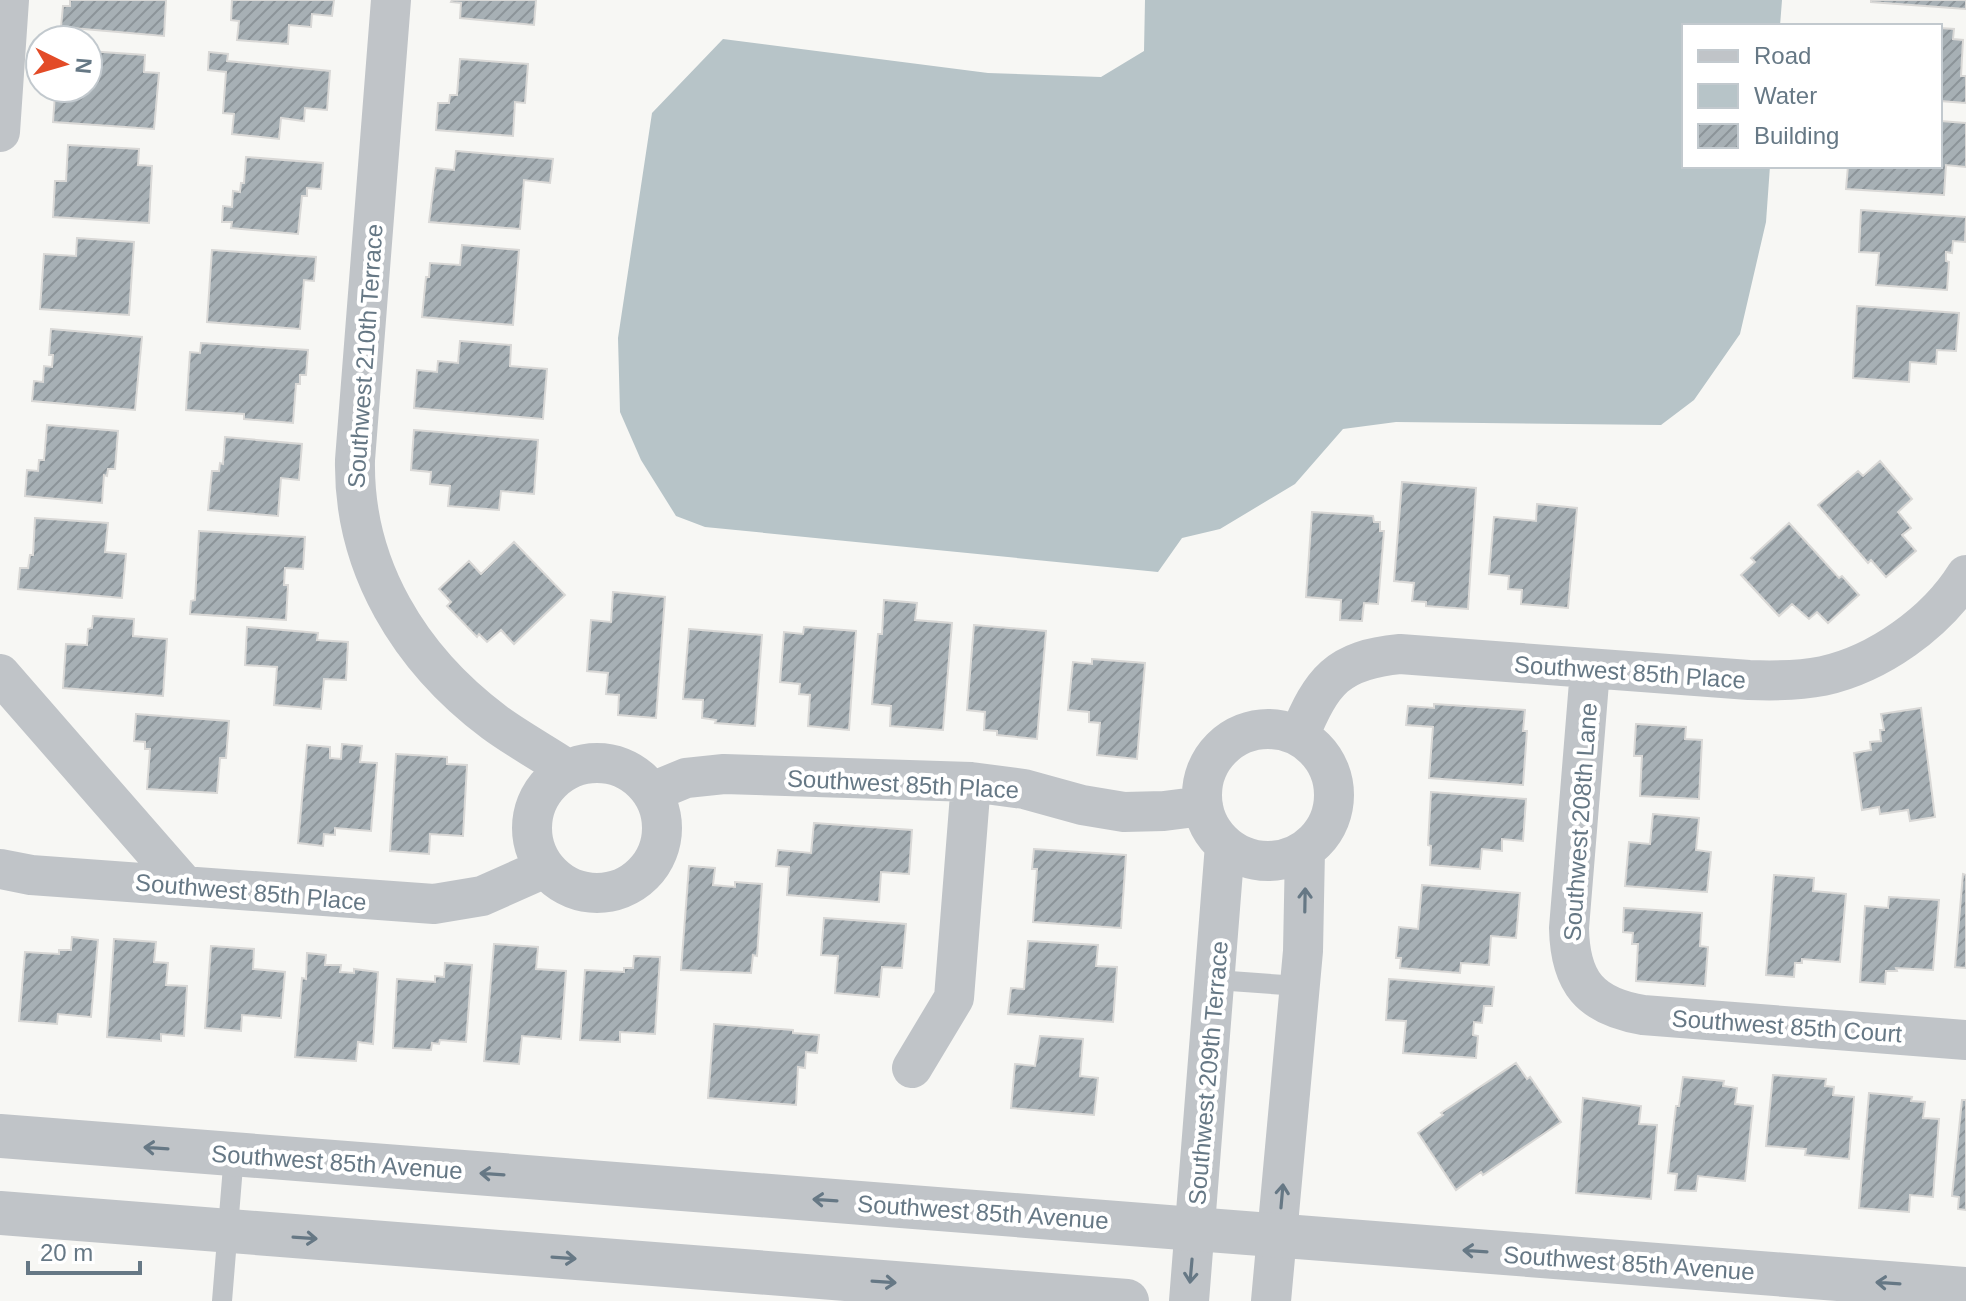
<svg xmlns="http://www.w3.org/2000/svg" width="1966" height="1301" viewBox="0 0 1966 1301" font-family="Helvetica,sans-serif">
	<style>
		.water { fill: #b7c4c8 }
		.building { fill: url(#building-hatch); stroke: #d9d8d6; stroke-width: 2 }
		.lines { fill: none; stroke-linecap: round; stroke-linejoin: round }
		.service { stroke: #c0c4c8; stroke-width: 20 }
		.minor { stroke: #c0c4c8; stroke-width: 40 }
		.tertiary { stroke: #c0c4c8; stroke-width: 44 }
		.oneway { stroke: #667885 }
		.labels { text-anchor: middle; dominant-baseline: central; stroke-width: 8; stroke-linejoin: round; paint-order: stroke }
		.street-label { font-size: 24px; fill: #667885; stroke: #fff }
	</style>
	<defs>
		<pattern id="building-hatch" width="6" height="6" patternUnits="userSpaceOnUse" patternTransform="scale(2)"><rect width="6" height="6" fill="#a7b0b5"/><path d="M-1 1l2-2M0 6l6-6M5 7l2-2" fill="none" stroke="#8c9499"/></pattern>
	</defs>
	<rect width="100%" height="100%" fill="#f7f7f4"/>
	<path class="water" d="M1145 0H1782L1780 26H1684V166H1770L1766 222 1740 334 1694 400 1661 425 1396 422 1343 429 1295 484 1220 529 1182 538 1158 572 705 527 676 516 641 460 620 412 618 338 652 113 723 39 988 73 1101 77 1144 51Z"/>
	<path class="building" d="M70 0H166L164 36 61 27 63 6H70Z
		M232 0H334L332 16 312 14 311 27 289 25 288 44 237 40 239 21 231 20Z
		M452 0H536L534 25 460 18 461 3 451 2Z
		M1871 0H1966V9L1871 2Z
		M1940 28 1954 29 1953 39 1963 40 1961 76H1966V103L1940 101Z
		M88 51 145 55 144 72 159 73 154 129 53 122 55 94 65 95 66 88H88Z
		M209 52 228 54 227 61 330 71 327 110 305 108 304 121 281 118 279 139 232 134 234 114 223 113 226 72 208 70Z
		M460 59 528 64 525 103 515 102 513 136 436 130 438 103H449L450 95H457Z
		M1940 121 1966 123V167L1946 165 1944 195 1846 189 1848 166H1940Z
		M68 145 139 149 138 165 152 166 149 223 53 217 55 181H66Z
		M456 151 553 159 550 183 524 180 520 229 429 222 436 168 454 170Z
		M246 157 323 163 321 189 307 188V196H302L298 234 231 228 232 222H222L223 206 232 207 233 191 240 192 241 183H244Z
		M1861 210 1966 217 1965 242 1953 241 1952 253 1946 252V261L1949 262 1947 290 1876 285 1879 253 1859 252Z
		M77 238 134 242 129 315 40 309 44 254 76 256Z
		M462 245 519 250 513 325 422 317 426 277H429L430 263 460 265Z
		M212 250 316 257 314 281 304 280 300 329 207 322Z
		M1857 306 1959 313 1956 351 1937 350 1936 364 1910 362 1909 382 1853 378Z
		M51 329 142 337 135 410 32 401 34 381 43 382 44 366 52 367 53 355H49Z
		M460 341 511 345 510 366 547 369 543 419 414 408 417 370 437 372 438 361 458 363Z
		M201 343 308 350 306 375H300V384H296L293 423 244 419V414L186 410 190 352 200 353Z
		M47 425 118 431 115 469H108L107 476 104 475 102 503 25 496 27 470 38 471 39 460H44Z
		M414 430 538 440 534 494 501 491 499 510 448 506 450 486 430 484 431 472 411 470Z
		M225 437 302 444 299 480 281 478 278 516 208 510 212 471H219L220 463 223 464Z
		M1880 461 1912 499 1898 512 1911 528 1902 535 1916 551 1886 577 1871 560 1868 563 1818 505 1858 471 1863 476Z
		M1402 482 1476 488 1468 609 1426 606V602L1412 601 1414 583 1394 581Z
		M1537 504 1577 508 1568 608 1521 604 1522 590 1508 589 1509 576 1489 574 1494 517 1536 521Z
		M1312 512 1373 516 1374 522H1380V531H1384L1378 604 1364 603 1362 621 1340 620 1341 600 1306 597Z
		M35 518 108 523 105 552 126 554 122 598 18 589 20 568H28L30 555H33Z
		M1789 523 1839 578 1842 576 1859 595 1828 623 1817 612 1809 619 1792 604 1779 616 1741 575 1755 562 1751 558Z
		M199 531 305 537 303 569 285 568 284 585H288L286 620 190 614 191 601 195 600Z
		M514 542 565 595 514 644 501 630 487 642 479 634 477 637 447 606 451 602 439 589 469 561 481 574Z
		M613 592 665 597 656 718 618 715 619 695 606 694 608 673 587 671 591 620 611 622Z
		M884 600 917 603 915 620 952 623 943 730 890 726 891 706 872 704 878 634H882Z
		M93 616 134 619 133 636 167 639 163 696 63 688 66 644 87 645 88 629 92 628Z
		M974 625 1046 631 1037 739 997 735V731L984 730 985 712 967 710Z
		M247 627 318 633 317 640 348 642 346 680 324 679 321 709 274 705 277 667 245 665Z
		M804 627 856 631 849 730 808 726 810 695 799 694 800 684 780 682 784 632 803 634Z
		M689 629 762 635 755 726 715 723 716 720 702 718 703 700 683 699Z
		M1092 659 1145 663 1137 759 1097 755 1100 723 1089 722V712L1068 710 1073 662 1092 664Z
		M1434 704 1525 710 1523 731H1527L1523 785 1429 778 1433 727 1406 725 1408 706 1434 708Z
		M1921 708 1935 817 1910 821 1908 810 1880 814 1879 807 1862 810 1854 753 1871 750 1870 742 1881 741 1880 730H1884L1881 714Z
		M136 714 229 721 226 758H220L217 793 147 789 150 749H145V742L134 741Z
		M1636 724 1686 727 1685 739 1702 740 1699 799 1640 796 1642 756H1634Z
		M342 744 362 746 360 762 377 763 371 831 335 828V835L324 834 323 846 298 843 307 745 330 747V758L341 759Z
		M396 754 447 757V764L467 765 463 836 430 834 429 854 390 851Z
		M1431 792 1526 799 1523 841 1502 839V851L1482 849 1480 869 1430 865 1431 846 1428 845Z
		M1653 814 1699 818 1696 850 1711 852 1707 892 1625 886 1629 842 1650 844Z
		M814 823 912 830 909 874 881 872 879 902 787 895 789 867 776 866 778 850 811 853Z
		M1034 849 1126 855 1121 928 1033 922 1037 869H1032Z
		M689 866 715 868 713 885 735 887V882L762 884 757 956 753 955 751 973 681 970Z
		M1963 874 1966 875V968L1955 967Z
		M1774 875 1814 878 1813 891 1846 894 1840 962 1802 959V963H1795L1794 977 1766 975Z
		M1422 885 1520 893 1516 938 1491 936 1489 965 1461 963 1460 973 1400 968 1401 958H1396L1399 927 1418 929Z
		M1889 897 1939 900 1933 970 1896 968 1897 971H1886L1885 984 1860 982 1865 906 1888 908Z
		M1624 908 1702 913 1700 946 1708 947 1705 986 1636 981 1638 944H1632L1633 933 1623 932Z
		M824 918 906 924 902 968 882 967 879 997 835 993 838 956 821 955Z
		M72 937 98 940 91 1017 58 1014 57 1024 19 1021 25 952 59 954V950H71Z
		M114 939 156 942 154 962 168 963 166 985 187 986 184 1036 161 1034V1041L107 1037Z
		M1028 941 1098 945 1096 966 1117 967 1113 1022 1008 1014 1011 988 1024 989Z
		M494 944 538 947 536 969 566 971 561 1039 522 1036 519 1064 484 1061Z
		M211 946 254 949 253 969 285 972 281 1018 242 1015 241 1031 205 1028Z
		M307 953 326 955 325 965H341L340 972 354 973V969L378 972 373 1044 358 1042 356 1061 295 1057 302 978 306 979Z
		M634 956 660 957 655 1034 620 1032V1042L580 1040 585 970 624 972V968H633Z
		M445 963 472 965 466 1042 440 1040 439 1044 432 1043 431 1050 393 1048 397 979 435 982V976L444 977Z
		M1389 979 1494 987 1492 1006H1484L1482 1023 1474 1022 1473 1035 1478 1036 1476 1058 1403 1053 1406 1021 1386 1020Z
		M714 1024 793 1030V1033L819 1035 817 1053 806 1052 805 1068 798 1067 796 1105 708 1098Z
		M1040 1036 1083 1039 1080 1076 1098 1078 1094 1115 1011 1108 1015 1064 1035 1066Z
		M1516 1063 1527 1079 1530 1077 1561 1122 1483 1175 1481 1172 1456 1190 1418 1133 1443 1115 1441 1113Z
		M1773 1075 1826 1079 1825 1086 1834 1087 1833 1095 1854 1097 1849 1159 1805 1155 1806 1149 1766 1146Z
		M1683 1077 1724 1081 1723 1086 1737 1088 1735 1104 1753 1106 1745 1181 1698 1176 1696 1191 1675 1190 1677 1174 1668 1173 1676 1106H1679Z
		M1869 1093 1912 1097 1911 1101 1925 1102 1923 1118 1939 1119 1933 1197 1910 1195 1909 1212 1859 1208Z
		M1583 1098 1641 1106 1639 1124 1657 1125 1651 1199 1576 1193Z
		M1962 1100H1966V1210L1958 1209 1959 1197 1952 1196Z"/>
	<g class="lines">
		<path class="service" d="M1216 980 1299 986
			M222 1301 234 1154"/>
		<path class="minor" d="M391 0 355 460C353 567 410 659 494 722 517 739 543 753 567 769
			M0 132 9 0
			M1590 670 1569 928C1570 982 1590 1006 1643 1015L1966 1040
			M0 674 185 886
			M1202 795a66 66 0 1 1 132 0a66 66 0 1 1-132 0Z
			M1299 736C1322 681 1337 660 1400 654L1749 680C1774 681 1798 681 1823 676 1878 664 1936 623 1966 575
			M532 828a65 65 0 1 1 130 0a65 65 0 1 1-130 0Z
			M652 792 686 778 724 774 971 782 1024 789 1082 805 1124 812 1164 811 1203 806
			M0 869 31 875 434 904 482 896 545 868
			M912 1068 954 998 971 782
			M1189 1301 1225 845
			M1271 1301 1303 951 1305 850"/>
		<path class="tertiary" d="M0 1136 1966 1289
			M0 1213 1127 1301"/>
	</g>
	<defs><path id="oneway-shaft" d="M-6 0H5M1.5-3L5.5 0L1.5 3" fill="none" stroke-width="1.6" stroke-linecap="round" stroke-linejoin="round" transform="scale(2)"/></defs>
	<g class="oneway">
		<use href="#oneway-shaft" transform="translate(1305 900) rotate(-89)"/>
		<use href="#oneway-shaft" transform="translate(156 1148) rotate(-176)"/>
		<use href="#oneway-shaft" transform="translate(492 1174) rotate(-176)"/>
		<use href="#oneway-shaft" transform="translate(1282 1196) rotate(-85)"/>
		<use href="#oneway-shaft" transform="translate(825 1200) rotate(-176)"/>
		<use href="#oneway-shaft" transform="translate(305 1238) rotate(4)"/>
		<use href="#oneway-shaft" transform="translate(1475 1251) rotate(-176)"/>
		<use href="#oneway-shaft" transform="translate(564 1258) rotate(4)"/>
		<use href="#oneway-shaft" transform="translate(1191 1271) rotate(95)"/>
		<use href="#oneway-shaft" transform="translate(884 1282) rotate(4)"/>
		<use href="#oneway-shaft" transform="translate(1888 1283) rotate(-176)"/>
	</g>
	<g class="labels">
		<g class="street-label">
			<text transform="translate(365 356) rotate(-86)">Southwest 210th Terrace</text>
			<text transform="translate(1630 672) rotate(4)">Southwest 85th Place</text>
			<text transform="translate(903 784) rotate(3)">Southwest 85th Place</text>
			<text transform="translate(1580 822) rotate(-86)">Southwest 208th Lane</text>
			<text transform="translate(251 892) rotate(5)">Southwest 85th Place</text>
			<text transform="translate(1787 1026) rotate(4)">Southwest 85th Court</text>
			<text transform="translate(1208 1073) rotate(-85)">Southwest 209th Terrace</text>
			<text transform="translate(337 1162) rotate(4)">Southwest 85th Avenue</text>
			<text transform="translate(983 1212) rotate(4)">Southwest 85th Avenue</text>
			<text transform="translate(1629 1263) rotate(4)">Southwest 85th Avenue</text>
		</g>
	</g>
	<rect x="1682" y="24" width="260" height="144" fill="#ffffff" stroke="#c2c9ce" stroke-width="2"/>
	<rect x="1698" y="50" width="40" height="12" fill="#c0c4c8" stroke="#c2c9ce" stroke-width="2"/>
	<text x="1754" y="64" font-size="24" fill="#667885">Road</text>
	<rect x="1698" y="84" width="40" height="24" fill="#b7c4c8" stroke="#c2c9ce" stroke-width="2"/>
	<text x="1754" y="104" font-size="24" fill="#667885">Water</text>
	<rect x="1698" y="124" width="40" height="24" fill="url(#building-hatch)" stroke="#c2c9ce" stroke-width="2"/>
	<text x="1754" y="144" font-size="24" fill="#667885">Building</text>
	<g transform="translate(64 64) rotate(95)"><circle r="38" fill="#ffffff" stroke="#c2c9ce" stroke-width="2"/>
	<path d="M0-6L14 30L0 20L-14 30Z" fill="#e34b27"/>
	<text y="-12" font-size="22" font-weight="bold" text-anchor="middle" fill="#667885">N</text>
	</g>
	<path d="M28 1261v12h112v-12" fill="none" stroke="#667885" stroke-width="4"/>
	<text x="40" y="1261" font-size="24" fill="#667885" stroke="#ffffff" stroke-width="6" paint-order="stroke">20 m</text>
</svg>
